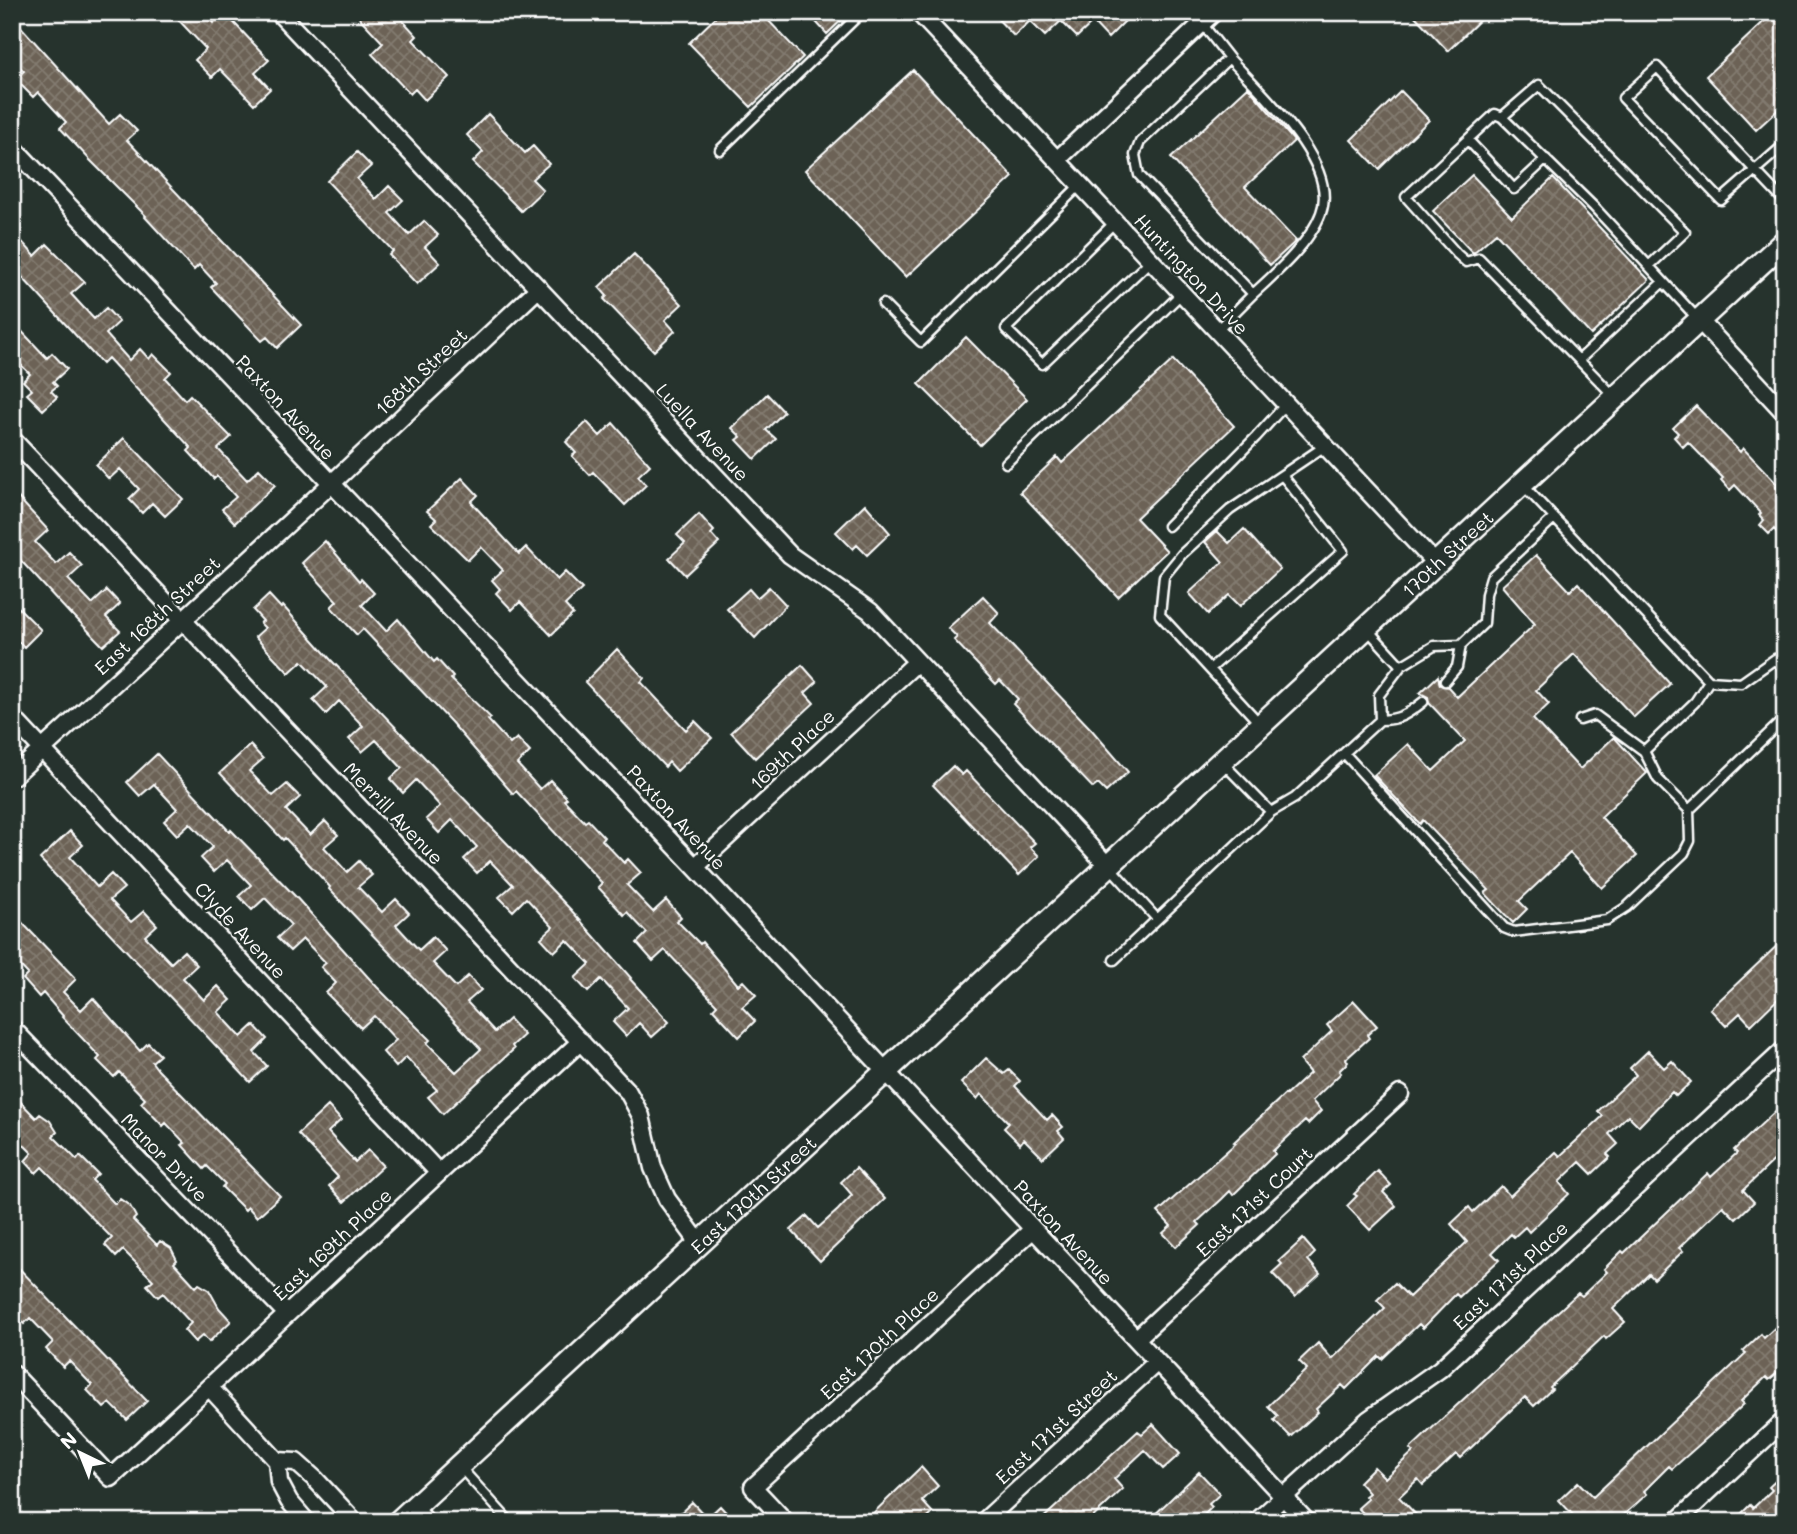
<svg xmlns="http://www.w3.org/2000/svg" width="1797" height="1534" viewBox="0 0 1797 1534" font-family="Mali,sans-serif">
	<style>
		.building { fill: url(#building-cross-hatch); stroke: #fff; stroke-width: 2 }
		.lines { fill: none; stroke-linecap: round; stroke-linejoin: round }
		.service-casing { stroke: #fff; stroke-width: 13 }
		.minor-casing { stroke: #fff; stroke-width: 21 }
		.tertiary-casing { stroke: #fff; stroke-width: 26 }
		.service { stroke: #26332d; stroke-width: 8 }
		.minor { stroke: #26332d; stroke-width: 16 }
		.tertiary { stroke: #26332d; stroke-width: 21 }
		.labels { text-anchor: middle; dominant-baseline: central; stroke-width: 5; stroke-linejoin: round; paint-order: stroke }
		.street-label { font-size: 19px; fill: #fff; stroke: #26332d }
	</style>
	<defs>
		<pattern id="building-cross-hatch" width="8" height="8" patternUnits="userSpaceOnUse" patternTransform="scale(1.75)"><rect width="8" height="8" fill="#6c6256"/><path d="M0 0l8 8M0 8l8-8" fill="none" stroke="#827a6f"/></pattern>
	</defs>
	<rect width="100%" height="100%" fill="#26332d"/>
	<filter id="ink" filterUnits="userSpaceOnUse"><feTurbulence type="fractalNoise" baseFrequency=".0143" numOctaves="2"/><feDisplacementMap in="SourceGraphic" scale="14" xChannelSelector="R" yChannelSelector="G"/><feConvolveMatrix kernelMatrix="1 2 1 2 8 2 1 2 1" color-interpolation-filters="sRGB"/></filter>
	<g filter="url(#ink)">
		<path class="building" d="M171 12H203L213 23 224 12 269 60 255 73 270 89 254 104 220 69 212 77 195 60 206 49Z
			M354 12H395L417 36 413 40 449 77 425 100 415 89 410 94 372 54 383 43Z
			M721 12H774L767 19 803 57 751 107 689 43Z
			M807 12H850L827 34Z
			M991 12H1134L1108 38 1093 22 1077 37 1061 21 1045 36 1030 21 1014 36Z
			M1411 12H1488L1448 51Z
			M1774 12H1777L1785 21V103L1756 130 1706 76Z
			M12 17 109 124 120 114 137 131 127 140 301 325 277 348 267 337 262 341 211 287 216 283 199 265 194 270 145 217 146 216 90 160 60 128 66 122 38 92 33 97 15 79 24 71 12 60Z
			M913 70 1013 177 906 277 805 170Z
			M1248 87 1294 141 1245 187 1296 241 1270 265 1171 158Z
			M1401 91 1429 120 1379 169 1351 140Z
			M488 114 525 153 533 146 549 164 532 179 543 190 521 211 473 162 483 152 467 135Z
			M357 152 371 166 357 179 376 199 389 186 403 200 389 213 409 235 424 221 438 235 425 247 440 263 417 284 389 255 393 251 327 181Z
			M1472 175 1512 217 1553 178 1649 280 1591 335 1496 233 1473 253 1433 211Z
			M12 231 35 256 47 244 85 282 71 294 94 319 106 308 119 322 106 334 129 360 140 349 149 359 153 354 171 372 165 378 185 400 190 395 231 437 218 449 247 480 259 469 275 485 235 523 222 509 236 497 217 476 214 479 188 451 191 448 108 358 102 364 12 266Z
			M634 254 682 304 665 320 675 331 654 351 604 299 607 296 599 287Z
			M12 321 47 358 52 353 67 369 53 382 57 386 51 391 57 397 43 410 27 394 32 390 23 381 30 374 12 356Z
			M966 337 1027 399 980 445 919 384Z
			M1173 360 1234 426 1136 518 1167 551 1118 597 1020 492 1057 457 1062 463Z
			M767 394 784 412 766 430 776 439 755 459 737 440 741 437 732 428Z
			M1696 406 1740 452 1743 448 1778 485 1776 487 1785 496V541L1774 529 1769 534 1760 525 1764 520 1759 515 1761 513 1735 485 1730 490 1721 480 1723 478 1688 442 1683 447 1674 437 1678 433 1673 428Z
			M587 422 600 436 613 423 650 465 638 476 646 485 625 505 593 472 590 475 572 456 576 453 566 442Z
			M124 438 183 499 165 516 152 503 142 513 129 499 139 489 120 469 109 479 96 465Z
			M462 478 478 495 471 502 519 554 526 547 557 580 565 572 582 589 565 605 573 614 551 635 520 602 512 610 496 593 500 589 492 580 503 570 481 547 468 560 431 524 436 519 427 511Z
			M12 491 48 530 35 542 56 564 69 552 82 566 68 579 92 604 107 590 120 604 106 617 120 631 103 646 72 614 71 615 12 551Z
			M865 504 890 533 867 555 857 545 853 549 836 532Z
			M699 514 714 531 711 534 719 543 685 575 669 558 685 543 677 535Z
			M1244 529 1280 569 1240 606 1229 595 1208 614 1189 593 1223 562 1205 542 1217 531 1229 543Z
			M325 541 359 581 361 579 374 593 362 605 386 631 398 619 434 662 437 659 453 677 451 679 491 718 488 720 510 744 517 738 530 752 517 764 540 789 550 780 567 798 564 800 585 822 588 820 604 837 602 840 624 863 628 859 641 873 627 885 653 912 666 900 681 917 677 921 700 944 702 942 738 985 743 981 756 995 742 1007 755 1021 739 1037 713 1009 717 1005 665 950 653 961 637 943 647 933 627 912 624 915 598 887 602 883 516 791 513 794 451 722 363 629 357 635 331 607 337 601 302 563Z
			M1536 555 1570 591 1578 583 1670 684 1634 717 1574 654 1536 690 1549 704 1533 719 1580 769 1614 737 1647 773 1601 817 1637 856 1602 888 1570 853 1519 901 1527 909 1513 923 1485 893 1489 890 1423 820 1420 824 1374 775 1408 744 1433 771 1465 741 1429 703 1428 697 1420 693 1438 676 1440 685 1448 687 1457 697 1535 624 1502 586Z
			M769 587 786 605 755 638 727 609 749 589 757 598Z
			M269 595 281 608 283 606 331 660 571 910 631 978 630 979 669 1022 652 1037 639 1023 626 1036 613 1022 628 1008 601 979 588 992 575 978 590 964 567 940 554 952 541 938 553 927 526 898 513 911 499 897 513 885 490 861 477 873 464 859 477 847 452 820 439 833 426 819 440 806 416 780 403 793 390 779 402 768 376 740 362 752 349 739 363 726 339 701 326 714 313 700 327 687 302 661 289 673 255 637 265 628 260 623 263 621 253 610Z
			M983 596 999 613 990 623 1091 729 1128 772 1106 792 1098 784 1093 788 1013 704 1018 699 1000 680 996 684 954 640 957 637 948 628Z
			M12 601 41 630 24 647 12 635Z
			M617 649 644 678 641 682 686 730 695 721 712 738 677 771 669 762 665 767 585 682Z
			M802 665 817 682 805 693 814 703 755 758 731 732Z
			M250 745 263 759 249 771 273 796 287 784 300 797 286 810 310 835 325 821 338 835 324 847 347 872 359 861 372 875 358 887 382 912 396 899 409 913 396 925 419 950 433 937 446 951 433 963 456 987 468 976 481 990 467 1002 495 1032 509 1019 524 1035 512 1046 514 1049 443 1114 428 1097 437 1090 406 1057 396 1067 383 1052 396 1040 374 1016 361 1028 326 993 336 983 321 967 326 963 303 939 290 951 277 938 291 925 265 898 252 910 239 896 251 885 227 860 214 872 201 858 213 847 190 823 177 835 164 821 177 809 154 784 140 796 127 782 157 754 230 832 231 830 295 896 377 987 430 1040 427 1043 456 1072 481 1049 329 889 330 887 285 838 283 840 220 773Z
			M953 766 962 775 966 771 1035 843 1030 847 1039 856 1019 875 933 785Z
			M70 831 83 845 70 857 97 887 111 874 124 888 110 900 131 922 144 911 157 925 145 936 171 963 184 951 197 965 183 978 204 1000 218 986 231 1000 218 1012 241 1037 254 1025 267 1039 254 1052 267 1066 250 1082 40 859Z
			M12 912 76 979 63 992 81 1010 93 998 140 1051 148 1043 160 1055 152 1062 158 1070 280 1196 257 1217 248 1207 245 1210 222 1187 225 1184 207 1166 204 1169 182 1145 185 1143 166 1123 163 1126 141 1103 145 1099 119 1072 114 1077 97 1060 100 1057 62 1017 63 1016 43 993 39 997 23 979 28 974 12 957Z
			M1785 938V971L1775 980 1785 992 1751 1025 1740 1013 1726 1026 1710 1009Z
			M1354 1001 1377 1026 1367 1035 1369 1038 1346 1059 1348 1062 1339 1071 1341 1073 1312 1101 1321 1111 1308 1124 1305 1121 1273 1151 1275 1154 1233 1195 1230 1191 1222 1199 1197 1222 1200 1225 1176 1247 1163 1233 1171 1226 1158 1212 1236 1143 1234 1142 1285 1094 1286 1095 1310 1073 1300 1061 1332 1031 1327 1025Z
			M1648 1051 1664 1068 1672 1061 1691 1082 1676 1096 1672 1092 1639 1126 1628 1115 1609 1134 1618 1144 1607 1154 1610 1157 1592 1174 1580 1162 1559 1182 1569 1194 1554 1208 1529 1232 1525 1227 1514 1237 1511 1234 1492 1253 1499 1260 1459 1297 1456 1294 1423 1328 1419 1324 1382 1359 1379 1356 1346 1389 1342 1385 1316 1409 1318 1412 1291 1437 1274 1420 1278 1416 1268 1406 1307 1369 1299 1361 1318 1343 1332 1359 1385 1308 1377 1300 1395 1283 1409 1297 1467 1242 1451 1224 1469 1207 1473 1212 1501 1186 1510 1196 1556 1152 1560 1156 1603 1116 1598 1111 1636 1075 1630 1068Z
			M986 1058 1004 1074 1009 1070 1020 1081 1015 1086 1047 1120 1052 1115 1063 1127 1058 1131 1064 1138 1043 1158 1024 1139 1020 1144 1004 1128 1009 1123 981 1094 977 1099 961 1083Z
			M12 1093 36 1118 40 1114 50 1121 57 1132 53 1136 77 1160 80 1156 98 1174 92 1180 115 1204 120 1199 130 1206 136 1217 133 1220 157 1245 160 1241 171 1248 177 1260 174 1263 196 1287 199 1284 209 1290 219 1308 231 1321 209 1342 203 1335 195 1342 184 1330 191 1323 163 1293 158 1297 147 1285 153 1280 123 1250 116 1257 105 1245 112 1238 42 1167 36 1173 25 1161 32 1153 12 1133Z
			M1785 1102V1150L1743 1190 1754 1202 1736 1219 1723 1206 1679 1248 1683 1251 1654 1279 1649 1274 1613 1309 1625 1322 1606 1339 1604 1336 1550 1387 1552 1389 1534 1406 1525 1397 1460 1458 1456 1454 1423 1485 1418 1479 1399 1497 1423 1522H1372L1358 1508 1368 1499 1365 1496 1369 1493 1359 1482 1374 1467 1385 1478 1413 1452 1410 1449 1428 1432 1578 1293 1582 1296 1607 1272 1604 1269 1622 1251 1624 1253 1708 1173 1711 1177 1737 1153 1734 1150Z
			M328 1106 341 1120 328 1132 355 1162 368 1150 383 1166 344 1202 329 1186 338 1177 298 1134Z
			M856 1168 885 1199 820 1261 791 1230 807 1216 818 1228 838 1210 852 1195 841 1182Z
			M1378 1171 1391 1185 1383 1192 1396 1206 1370 1230 1347 1206 1357 1196 1354 1194Z
			M1303 1239 1315 1253 1308 1260 1320 1274 1295 1297 1272 1273 1282 1264 1279 1261Z
			M12 1261 147 1401 127 1420 110 1403 104 1408 87 1390 92 1385 69 1361 63 1367 46 1349 53 1342 30 1318 24 1324 12 1311Z
			M1785 1318V1366L1769 1380 1766 1377 1741 1401 1744 1404 1726 1421 1672 1469 1669 1466 1644 1491 1647 1494 1616 1522H1566L1573 1515 1559 1500 1578 1482 1593 1497 1746 1353 1743 1351 1761 1334 1764 1338Z
			M1153 1424 1180 1454 1163 1469 1145 1450 1114 1479 1123 1489 1088 1522H1039L1138 1431 1142 1434Z
			M921 1467 938 1486 922 1501 933 1513 924 1522H864Z
			M1199 1472 1220 1494 1209 1504 1212 1507 1197 1522H1147Z
			M1785 1472V1522H1733L1750 1505 1753 1508 1772 1490 1769 1487Z
			M692 1502 707 1518 720 1506 735 1522H671Z"/>
		<g class="lines">
			<g class="service-casing">
				<path id="service" d="M667 12H668
					M1193 12 1229 58
					M1502 117 1539 85 1685 232 1649 266
					M1468 140 1514 189 1546 159
					M1785 144 1721 200 1623 98 1657 67 1785 202
					M720 150 862 12
					M1115 222 1006 329 1042 364 1151 260
					M883 304 921 342 1080 185
					M1217 330 1253 294 1139 175 1135 155 1140 142 1229 58C1259 91 1340 163 1321 213 1310 243 1276 273 1253 294
					M1579 360 1663 282
					M1614 396 1479 258 1466 262 1457 254 1406 197 1495 114 1502 117 1594 207 1697 318
					M1006 463 1182 293
					M1523 485 1709 681 1741 683 1775 659 1785 669
					M1168 526 1256 437 1286 404
					M1367 629 1401 666
					M1210 669 1343 551 1282 475
					M1445 681 1457 667 1461 645
					M1709 681 1695 702 1644 751 1658 779 1689 810 1785 718
					M1380 720C1399 720 1408 714 1423 702
					M1580 720 1595 715 1644 751
					M1261 725 1160 615 1164 576 1182 554 1230 510 1325 446
					M1344 753 1504 928 1514 932 1607 920 1627 907 1684 853 1690 841 1689 810
					M1222 762 1271 812
					M1110 867 1157 919
					M1114 960 1271 812 1295 798 1380 720 1379 695 1401 666 1434 646 1461 645 1484 623 1486 594 1491 577 1554 518
					M460 1467 510 1522
					M418 1507 432 1522"/>
			</g>
			<g class="minor-casing">
				<path id="minor" d="M278 12 790 555 870 611 1109 867
					M918 12 1436 564
					M12 146 695 867 1307 1522
					M1057 160 1214 12
					M1699 320 1785 413
					M12 439 628 1092 641 1116 653 1168 667 1199 700 1244
					M12 717 439 1173
					M12 777 331 484 539 288
					M695 867 917 662
					M12 1028 287 1314
					M1136 1339 1400 1094
					M12 1373 111 1478 581 1041
					M209 1387 277 1461 279 1482 289 1501 307 1522
					M277 1461 296 1462 315 1479 355 1522
					M786 1522 753 1487 1032 1230
					M983 1522 1157 1362
					M1256 1522 1369 1419 1440 1369 1785 1049
					M1676 1522 1785 1420"/>
			</g>
			<g class="tertiary-casing">
				<g id="tertiary">
					<path id="s1" d="M398 1522 1785 241"/>
				</g>
			</g>
			<use href="#service" class="service"/>
			<use href="#minor" class="minor"/>
			<use href="#tertiary" class="tertiary"/>
		</g>
	</g>
	<g class="labels">
		<g class="street-label">
			<text transform="translate(1192 274) rotate(47)">Huntington Drive</text>
			<text transform="translate(421 371) rotate(-43)">168th Street</text>
			<text transform="translate(286 407) rotate(47)">Paxton Avenue</text>
			<text transform="translate(703 432) rotate(47)">Luella Avenue</text>
			<text stroke="none"><textPath href="#s1" startOffset="1428">170th Street</textPath></text>
			<text transform="translate(157 615) rotate(-43)">East 168th Street</text>
			<text transform="translate(792 749) rotate(-43)">169th Place</text>
			<text transform="translate(394 813) rotate(46)">Merrill Avenue</text>
			<text transform="translate(677 817) rotate(47)">Paxton Avenue</text>
			<text transform="translate(241 930) rotate(47)">Clyde Avenue</text>
			<text transform="translate(165 1157) rotate(46)">Manor Drive</text>
			<text stroke="none"><textPath href="#s1" startOffset="483">East 170th Street</textPath></text>
			<text transform="translate(1254 1201) rotate(-43)">East 171st Court</text>
			<text transform="translate(1064 1232) rotate(47)">Paxton Avenue</text>
			<text transform="translate(332 1244) rotate(-43)">East 169th Place</text>
			<text transform="translate(1510 1275) rotate(-43)">East 171st Place</text>
			<text transform="translate(879 1343) rotate(-43)">East 170th Place</text>
			<text transform="translate(1056 1426) rotate(-43)">East 171st Street</text>
		</g>
	</g>
	<rect width="1797" height="1534" fill="none" stroke="#26332d" stroke-width="42"/>
	<rect x="21" y="21" width="1755" height="1492" fill="none" stroke="#fff" stroke-width="2.5" filter="url(#ink)"/>
	<g transform="translate(80 1453) rotate(317)" stroke="#26332d" stroke-width="5" paint-order="stroke">
	<path d="M0-5L12 26L0 18L-12 26Z" fill="#ffffff"/>
	<text y="-10" font-size="19" font-weight="bold" text-anchor="middle" fill="#ffffff">N</text>
	</g>
</svg>
